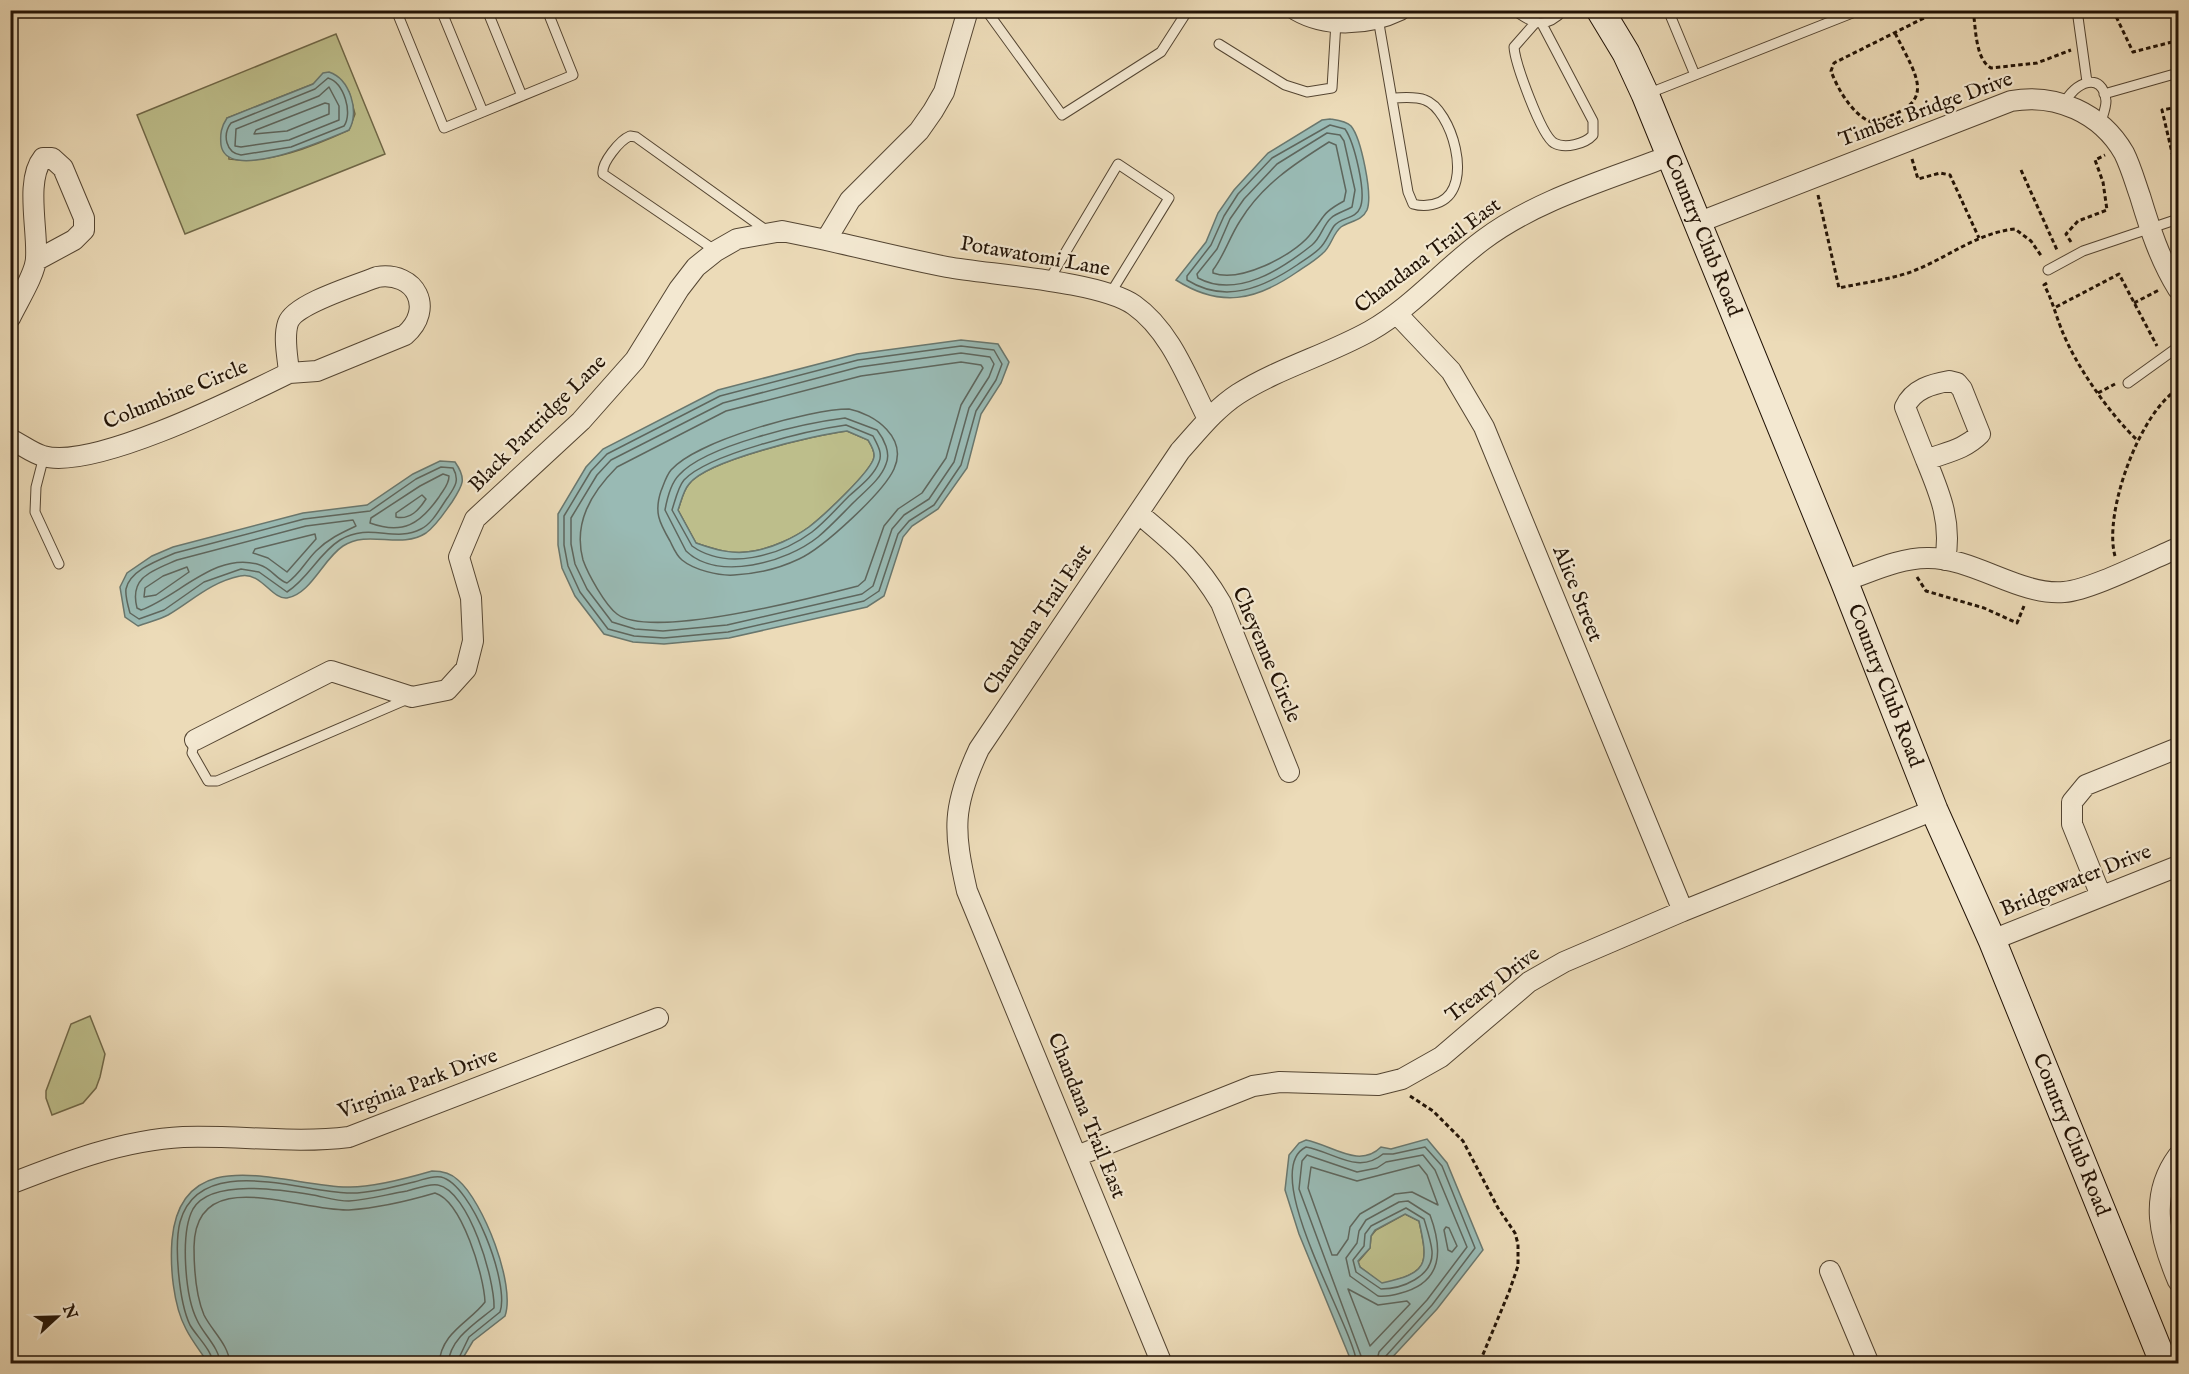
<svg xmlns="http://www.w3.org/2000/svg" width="2189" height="1374" viewBox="0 0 2189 1374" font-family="'IM FELL English',serif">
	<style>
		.green { fill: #bdbe8b; stroke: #706848; stroke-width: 1.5; fill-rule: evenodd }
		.water { fill: #99bab4; stroke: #69776e; stroke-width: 1.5; fill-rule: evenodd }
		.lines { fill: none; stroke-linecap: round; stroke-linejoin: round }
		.shore { stroke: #5e665d; stroke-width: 1.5 }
		.lane-casing { stroke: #544532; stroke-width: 11 }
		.street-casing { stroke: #544532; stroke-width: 22 }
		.secondary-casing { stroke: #221306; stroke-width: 29 }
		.path { stroke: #221306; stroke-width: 3; stroke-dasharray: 4.5 3; stroke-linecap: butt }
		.lane { stroke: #f3e8d1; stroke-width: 9 }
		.street { stroke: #f3e8d1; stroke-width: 20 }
		.secondary { stroke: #f3e8d1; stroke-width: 27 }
		.labels { text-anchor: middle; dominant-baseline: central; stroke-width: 4.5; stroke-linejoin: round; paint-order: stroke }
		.street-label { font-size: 21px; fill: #221306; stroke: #f3e8d1 }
	</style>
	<rect width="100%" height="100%" fill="#ecdbb8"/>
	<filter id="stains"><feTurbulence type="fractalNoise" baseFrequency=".00333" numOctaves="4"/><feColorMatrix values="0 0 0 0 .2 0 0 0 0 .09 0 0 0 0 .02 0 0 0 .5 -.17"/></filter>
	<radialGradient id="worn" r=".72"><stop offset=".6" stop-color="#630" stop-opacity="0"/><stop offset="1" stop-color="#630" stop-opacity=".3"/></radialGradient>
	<path class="green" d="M336 34 385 154 185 234 137 115ZM313 84 349 92 355 114 349 130C314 146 268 165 229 159L227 118Z
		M847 431 868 440C871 445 875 451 874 457 872 471 822 517 809 527 794 538 772 548 754 551 733 555 716 550 696 543L678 510C681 502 683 491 689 484 707 460 816 435 847 431Z
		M90 1016 105 1054 100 1077 96 1088 83 1103 52 1115 46 1098V1091L71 1024Z
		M1405 1214 1419 1221C1429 1266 1428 1272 1382 1284L1360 1267 1358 1262 1370 1248 1371 1236 1376 1230Z"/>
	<path class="water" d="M329 72C350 79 360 112 349 130 327 139 227 184 221 145 220 134 221 127 227 118L313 84 323 73Z
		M1330 119C1336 120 1346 121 1351 126 1361 138 1373 195 1367 210 1362 221 1350 221 1341 227 1333 233 1331 247 1323 253 1316 260 1306 266 1297 272 1255 301 1220 308 1176 280L1206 242 1218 213 1234 190 1268 153 1322 120Z
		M961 340 998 344 1009 362 1001 383 981 414 967 468 938 509 912 526 903 537 884 596 867 607 729 638 664 644 633 642 604 634 575 596 562 568 558 545V514L586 467 603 449 718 390 857 354ZM847 431 868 440C871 445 875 451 874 457 872 471 822 517 809 527 794 538 772 548 754 551 733 555 716 550 696 543L678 510C681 502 683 491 689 484 707 460 815 435 847 431Z
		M440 461 455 462C467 479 463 485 452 502 444 513 437 525 426 533 400 550 369 529 343 546 323 559 311 594 287 598 272 600 261 571 240 576 211 582 193 600 168 615 159 620 148 622 138 626L125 617 120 587 127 573 152 556 173 547 303 513 367 505 413 474Z
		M1427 1139 1447 1163 1483 1250 1437 1309 1387 1363H1352L1299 1234 1285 1190 1289 1155 1299 1143 1306 1140C1332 1145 1359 1169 1381 1147L1391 1149ZM1405 1214 1419 1221C1429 1265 1428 1273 1382 1283L1360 1267 1358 1261 1370 1248 1371 1236 1375 1230Z
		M432 1171C442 1171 451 1173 458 1180 483 1201 516 1285 505 1316L473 1341 460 1363H208C201 1352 192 1341 186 1329 173 1305 170 1266 172 1240 181 1139 284 1186 347 1187 372 1188 408 1178 432 1171Z"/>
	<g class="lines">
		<path class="shore" d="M328 78C344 83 353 113 344 126L291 147 241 155C226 153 222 135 231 123L315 89Z
			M329 87 339 106V120L289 140 241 147 235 146 236 129 319 96Z
			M325 103 329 104V114L287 131 254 134 256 130Z
			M1330 125 1345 129C1354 142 1367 193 1360 208 1356 219 1341 217 1334 226 1329 233 1326 243 1319 249 1313 255 1304 260 1297 265 1263 288 1225 304 1187 280V276L1211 245 1224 216 1238 194 1272 158Z
			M1327 133 1340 135 1344 141 1355 190 1352 207C1345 211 1336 213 1331 218 1323 225 1321 238 1312 245 1282 269 1237 299 1198 278L1197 274 1217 249 1230 219 1244 199 1277 164Z
			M1329 142 1336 145 1346 191 1344 201C1320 214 1325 217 1309 236 1292 256 1240 283 1213 273V270C1225 254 1229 238 1240 221 1262 185 1294 164 1329 142Z
			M961 346 994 350 1002 364 996 380 976 411 961 465 934 505 909 521 898 534 879 591 864 601 728 632 664 638 634 636 608 629 580 592 568 566 564 545V516L591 471 607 454 720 396 858 360Z
			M961 353 990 357 994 364 989 377 969 408 954 462 929 499 904 515 892 529 873 586 862 594 727 625 663 631 635 629 612 622 587 589 575 564 571 544V518L597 475 611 460 723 403 859 367Z
			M961 362 981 365 983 368 961 405 946 458 922 493 898 509 884 526 865 580 858 586C816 597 651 640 617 614 605 605 588 574 583 560 573 523 591 493 617 467L726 411 861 376Z
			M849 409C875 414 908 438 894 469 883 493 823 548 799 559 778 569 757 574 734 575 719 576 694 570 682 560 676 555 673 547 670 541 659 522 654 512 661 491 664 484 666 476 671 470 696 441 810 409 849 409Z
			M845 418 877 430C884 439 891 453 886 464 881 479 865 491 854 502 842 514 830 527 818 537 787 562 718 582 686 551L665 510C667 499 671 483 679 475 706 445 805 423 845 418Z
			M846 425 873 436C877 444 883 453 879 462 874 476 859 487 849 496 837 508 825 522 812 532 780 556 727 571 692 546L672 510C675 501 678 487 684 480 708 454 810 430 846 425Z
			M441 467 453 468C460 480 455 487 448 497 440 508 433 523 421 529 394 543 370 522 340 540 318 554 309 578 287 592L259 572 241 569 204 582 164 610 139 619 130 613C128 606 125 596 126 589 130 570 159 560 175 553L304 519 370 511 416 479Z
			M443 474 449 476C449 485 443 490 439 497 420 524 403 535 370 523L371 518 420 486Z
			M422 495 426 499C419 510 410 520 396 517V513Z
			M353 520 356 526C341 533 328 539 316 551 305 562 300 574 287 583 277 580 271 568 260 565 217 550 178 597 141 610L137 608C129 577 152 571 177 560L306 526Z
			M315 534 316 539 287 572 268 558 253 553 255 549Z
			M187 567 189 572 156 595 144 597 145 588 163 576Z
			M1419 1165 1427 1175 1438 1205 1412 1192 1395 1194 1360 1214 1350 1227 1348 1239 1337 1255H1332L1308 1188 1311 1167 1357 1181Z
			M1408 1201 1430 1215C1443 1250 1443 1282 1401 1293 1394 1295 1386 1297 1378 1296L1350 1276 1346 1258 1357 1243 1359 1231 1366 1220 1399 1202Z
			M1406 1208 1424 1219C1427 1229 1431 1241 1432 1251 1434 1277 1401 1289 1381 1289L1356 1272 1353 1260 1364 1246 1365 1234 1371 1226Z
			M1446 1227 1449 1228 1457 1246 1452 1252 1448 1250 1444 1230Z
			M1348 1289 1378 1305 1407 1301 1410 1304 1370 1346Z
			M213 1364C212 1350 197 1337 190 1325 179 1302 174 1246 180 1222 199 1153 298 1191 347 1193 367 1194 394 1187 414 1182 423 1180 432 1175 441 1177 472 1184 510 1284 500 1312L469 1337 456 1364
			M220 1364C220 1348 203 1334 197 1320 185 1296 180 1233 193 1209 211 1178 283 1190 313 1195 324 1197 337 1201 349 1201 368 1200 388 1194 407 1191 416 1189 429 1183 438 1185 469 1191 495 1280 494 1308 476 1323 450 1338 448 1364
			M230 1364C229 1345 212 1331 204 1315 196 1296 194 1268 194 1247 195 1162 299 1212 349 1210 377 1208 408 1201 435 1193 462 1201 484 1276 485 1302 470 1322 441 1332 439 1364
			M1357 1364C1353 1325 1257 1171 1306 1147 1334 1152 1358 1175 1383 1154H1393L1425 1147 1442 1166 1475 1248 1432 1305 1385 1357 1383 1364
			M1364 1364 1299 1189 1302 1161 1307 1155 1357 1172 1377 1168 1386 1162 1423 1155 1435 1170 1467 1247 1427 1300 1379 1352 1376 1364"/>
		<g class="lane-casing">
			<path id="lane" d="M396 10 444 128 573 75 547 10
				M441 10 483 112
				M487 10 522 96
				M986 10 1062 115 1161 52 1188 10
				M1514 10C1534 24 1545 30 1564 10
				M1668 10 1695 75
				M2077 10 2087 82
				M1378 18 1408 192 1413 204C1423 207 1431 206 1440 202 1475 186 1451 109 1425 100 1415 96 1402 98 1392 98
				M1536 22 1514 47C1515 63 1541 135 1554 143 1565 149 1585 144 1593 135V121L1542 24
				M1219 44 1285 85 1307 92 1332 88 1336 22
				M1647 94 1860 10
				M2104 94 2178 73
				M2064 104C2074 82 2103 70 2106 101 2106 109 2102 117 2100 125
				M716 251 603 174C601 163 620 140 630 136L636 137 770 233
				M2048 270 2083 251 2178 219
				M1049 280 1118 164 1169 198 1110 294
				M2128 383 2178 347
				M44 456 36 487 35 512 59 564
				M195 740 192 753 208 781H217L410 698"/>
		</g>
		<g class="street-casing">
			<path id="street" d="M1296 10C1327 28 1369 25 1400 10
				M1697 223 2011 101C2056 93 2101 113 2124 153 2131 167 2135 182 2140 196 2150 229 2160 260 2178 289
				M826 240C866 249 906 259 947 267 992 275 1099 281 1134 305 1171 331 1188 380 1208 419
				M1397 314 1451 371 1484 427 1683 911
				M10 318C17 303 36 273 36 258 38 230 25 180 43 158H52L63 168 84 218V230L74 240 37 260
				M1949 381 1957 383 1962 389 1980 434C1964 450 1947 452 1926 460L1905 407C1913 389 1932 384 1949 381Z
				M10 439C21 444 32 453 43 456 93 471 240 397 289 373L317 371 405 335C435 309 416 271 377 277 357 285 294 304 288 323 283 338 288 358 289 373
				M1926 460C1940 494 1952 522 1945 560
				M1139 514C1175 544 1197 562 1221 603L1289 772
				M1844 581C1871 572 1899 558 1927 558 1973 557 2019 596 2064 592 2091 590 2151 559 2178 548
				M195 740 331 671 412 697 447 690 466 669 473 641 471 598 459 557 475 519 581 421 635 360 679 289 696 267 716 251 737 239 782 231 826 240 850 200 919 131 933 111 944 92 968 10
				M2101 896 2072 824V802L2086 785 2178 748
				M1992 940 2178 866
				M1077 1156 1253 1086 1280 1082 1378 1085 1402 1079 1441 1057 1529 982 1564 962 1683 911 1934 810
				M2178 1156C2148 1197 2160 1238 2178 1281
				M10 1184C66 1162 123 1140 183 1137 239 1135 294 1144 349 1137L658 1018
				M1830 1271 1869 1364
				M1162 1364 967 891C953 830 952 807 979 749L1180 451C1198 431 1215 409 1238 394 1279 368 1327 355 1370 331 1412 307 1444 269 1483 240 1536 200 1607 180 1669 156"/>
		</g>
		<g class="secondary-casing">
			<g id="secondary">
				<path id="s1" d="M1600 10 1626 53 1645 94 1844 581 1934 810 1992 940 2164 1364"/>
			</g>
		</g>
		<path class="path" d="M1973 10C1976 28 1975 59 1991 68L2037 63 2071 50
			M2113 10 2133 52 2172 42 2178 36
			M1895 33C1919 81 1939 104 1871 122 1853 115 1838 90 1831 71L1834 63 1940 10
			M2178 107 2162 110 2178 178
			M1898 112 1903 124
			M1912 159 1918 179 1940 173 1950 175 1979 238
			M2021 170 2057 250
			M1818 195 1839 288C1862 283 1886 280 1908 273 1945 260 1975 233 2015 229L2031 241 2042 257
			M2071 242 2066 234 2078 221 2107 210 2103 182 2095 160 2105 155
			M2047 283 2044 285C2052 299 2055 313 2061 328 2075 365 2109 413 2137 440
			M2134 303 2159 290
			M2056 307 2119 274 2157 346
			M2098 393 2115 384
			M2115 556C2103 513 2140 412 2178 389
			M1917 577 1926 591 1984 608 2017 623 2024 606
			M1410 1096 1433 1111 1463 1141 1498 1208 1515 1233 1518 1244V1266L1509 1292 1479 1364"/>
		<use href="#lane" class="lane"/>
		<use href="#street" class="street"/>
		<use href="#secondary" class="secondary"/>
	</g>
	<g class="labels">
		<g class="street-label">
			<text transform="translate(1926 110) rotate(-20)">Timber Bridge Drive</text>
			<text stroke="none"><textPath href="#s1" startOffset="248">Country Club Road</textPath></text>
			<text transform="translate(1428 256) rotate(-37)">Chandana Trail East</text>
			<text transform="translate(1035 257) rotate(10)">Potawatomi Lane</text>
			<text transform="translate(176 395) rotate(-22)">Columbine Circle</text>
			<text transform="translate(538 424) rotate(-45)">Black Partridge Lane</text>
			<text transform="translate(1577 594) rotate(68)">Alice Street</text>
			<text transform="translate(1038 620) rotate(-56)">Chandana Trail East</text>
			<text transform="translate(1266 655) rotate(67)">Cheyenne Circle</text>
			<text stroke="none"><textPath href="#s1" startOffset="734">Country Club Road</textPath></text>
			<text transform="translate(2076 881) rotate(-22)">Bridgewater Drive</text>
			<text transform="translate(1493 985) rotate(-37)">Treaty Drive</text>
			<text transform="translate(418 1084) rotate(-20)">Virginia Park Drive</text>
			<text transform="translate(1086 1116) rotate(68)">Chandana Trail East</text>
			<text stroke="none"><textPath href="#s1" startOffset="1220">Country Club Road</textPath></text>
		</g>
	</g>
	<rect width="2189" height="1374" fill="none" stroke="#ecdbb8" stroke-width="36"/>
	<rect x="12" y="12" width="2165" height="1350" fill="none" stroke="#221306" stroke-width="3"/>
	<rect x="18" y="18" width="2153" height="1338" fill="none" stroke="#221306" stroke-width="1.5"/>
	<g transform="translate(57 1317) rotate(68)" stroke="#f3e8d1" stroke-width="4.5" paint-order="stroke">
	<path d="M0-4.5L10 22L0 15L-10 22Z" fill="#221306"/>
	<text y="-9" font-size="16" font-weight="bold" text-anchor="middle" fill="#221306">N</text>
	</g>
	<rect width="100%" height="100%" filter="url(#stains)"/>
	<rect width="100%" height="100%" fill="url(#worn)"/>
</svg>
